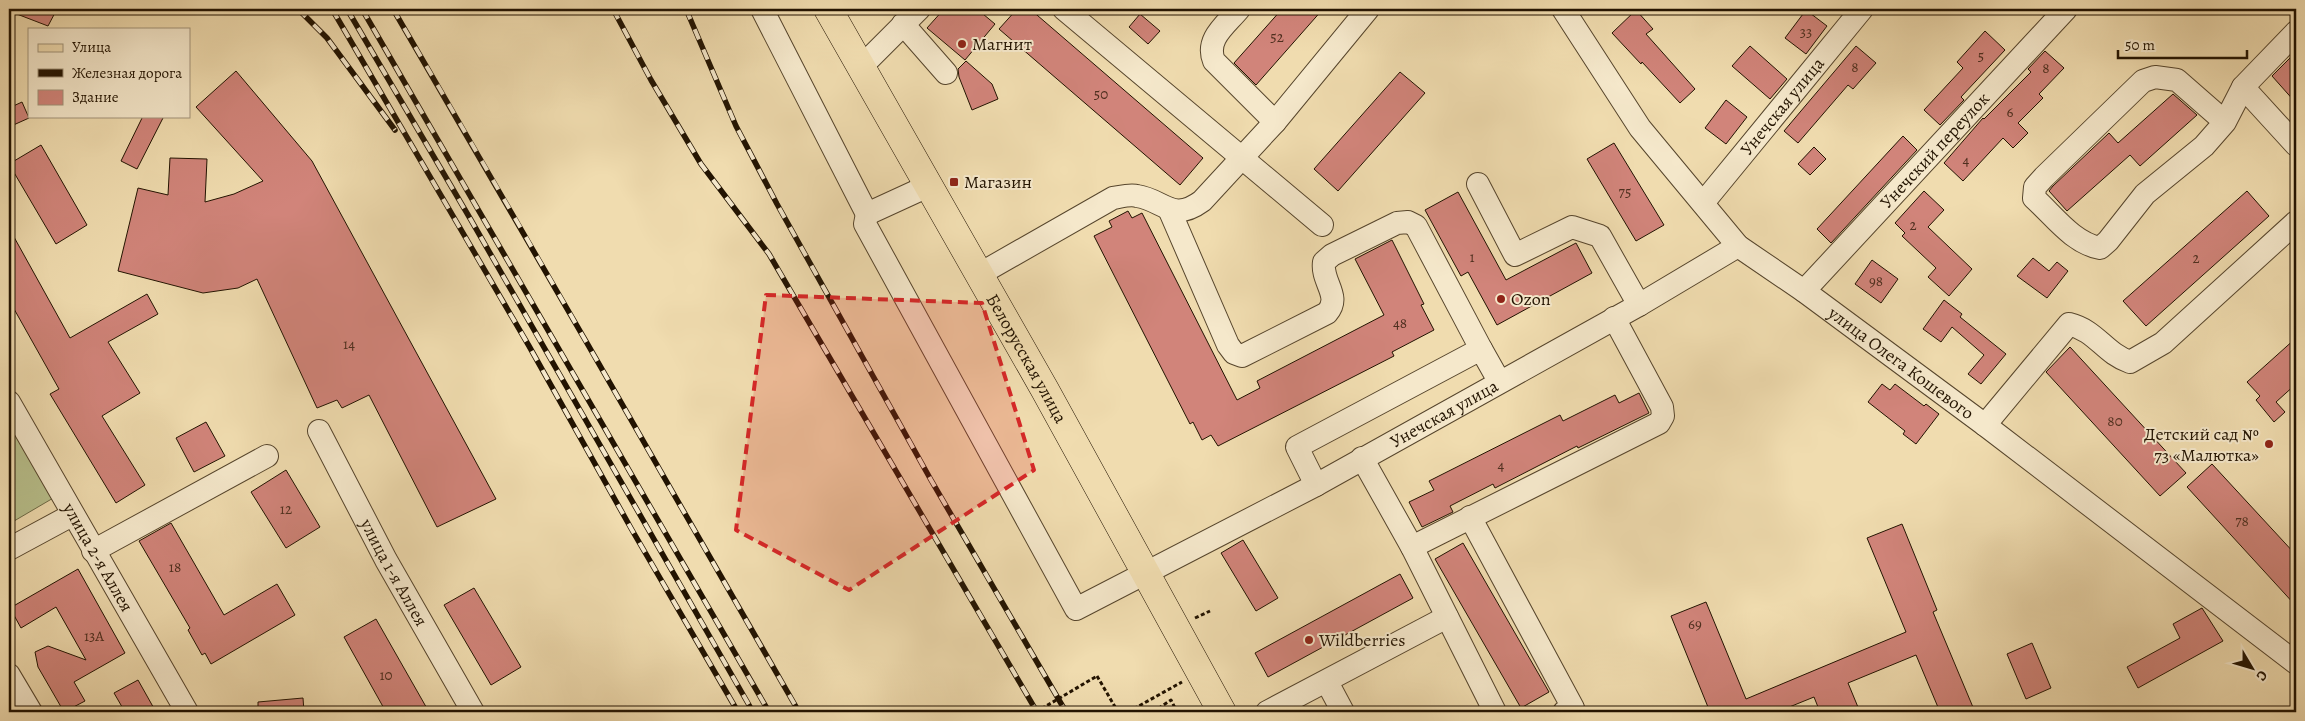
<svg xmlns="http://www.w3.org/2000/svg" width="2305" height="721" viewBox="0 0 2305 721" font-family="Alegreya,serif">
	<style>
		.green { fill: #b8c08c; stroke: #6d6a46 }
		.building { fill: #d1847a; stroke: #221301 }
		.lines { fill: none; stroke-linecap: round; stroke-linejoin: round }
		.minor-casing { stroke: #56452c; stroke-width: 24 }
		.major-casing { stroke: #221301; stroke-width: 29 }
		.path { stroke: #221301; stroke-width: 3; stroke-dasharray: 4 2.5; stroke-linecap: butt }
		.minor { stroke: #f5e8cb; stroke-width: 22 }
		.major { stroke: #f0dcaf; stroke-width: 28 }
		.rail-casing { stroke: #221301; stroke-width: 5.5 }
		.rail { stroke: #f5e8cb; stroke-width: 4; stroke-dasharray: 11; stroke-linecap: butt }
		.path-bridge { stroke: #221301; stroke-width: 3; stroke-dasharray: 4 2.5; stroke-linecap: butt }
		.marked { fill: #d62828; fill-opacity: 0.2; stroke: #d62828; stroke-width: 4; stroke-dasharray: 10 6; stroke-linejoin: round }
		.poi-dot { fill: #8f2418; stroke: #f5e8cb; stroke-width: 2 }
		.labels { text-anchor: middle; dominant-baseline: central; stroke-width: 4; stroke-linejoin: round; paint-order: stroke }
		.number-label { font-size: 15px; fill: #4e2f1f }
		.poi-label { font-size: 18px; fill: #221301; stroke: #f5e8cb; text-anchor: start }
		.street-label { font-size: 18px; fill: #221301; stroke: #f5e8cb }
	</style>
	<rect width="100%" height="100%" fill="#f0dcaf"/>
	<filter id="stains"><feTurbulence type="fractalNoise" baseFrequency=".004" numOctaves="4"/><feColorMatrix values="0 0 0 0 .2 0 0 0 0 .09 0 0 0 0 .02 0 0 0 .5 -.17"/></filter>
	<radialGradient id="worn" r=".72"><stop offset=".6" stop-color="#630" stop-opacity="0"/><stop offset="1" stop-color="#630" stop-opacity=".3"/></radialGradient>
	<path class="green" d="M9 416 55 497 9 524Z"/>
	<path class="building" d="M9 9H57L48 26 9 11Z
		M944 9H977L995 24 965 60 927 28Z
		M1017 9H1030L1203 158 1180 185 999 29Z
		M1282 9H1323L1256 85 1234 63Z
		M1636 10 1653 29 1646 34 1695 89 1680 103 1642 62 1641 64 1612 33Z
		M1806 10 1827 26 1806 54 1785 38Z
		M1140 14 1160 31 1148 44 1129 27Z
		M1985 31 2005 50 1961 97 1964 100 1940 125 1924 110 1963 68 1957 62Z
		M1750 46 1787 79 1770 99 1732 66Z
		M1856 46 1876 63 1853 89 1848 85 1798 143 1784 131Z
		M2045 51 2064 68 2039 94 2043 98 2018 123 2028 133 2013 148 2003 138 1963 181 1944 163 1983 118 1984 119 2031 72 2028 69Z
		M2296 52V103L2272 76Z
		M966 61 992 84 998 99 972 110 959 77 958 69Z
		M236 71 312 161 496 499 437 527 369 395 342 408 337 400 317 408 257 279 238 288 203 293 118 271 138 188 168 195 170 158 207 159 205 202 234 194 263 181 196 107Z
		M1400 72 1425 93 1338 191 1314 169Z
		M2173 94 2197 115 2140 166 2130 155 2067 211 2049 191 2053 186 2109 133 2118 143Z
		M1726 100 1747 117 1726 144 1705 128Z
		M22 102 29 118 9 127V108Z
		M143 116H164L137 169 121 161Z
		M1903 136 1917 150 1831 243 1817 229Z
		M1614 143 1664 225 1636 241 1587 159Z
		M41 145 87 225 56 244 9 164Z
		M1814 147 1826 159 1810 175 1798 164Z
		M1924 191 1944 210 1928 227 1972 269 1949 296 1928 277 1936 268 1902 236 1905 233 1895 223Z
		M2247 191 2269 216 2146 326 2123 301Z
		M1458 192 1506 280 1576 243 1592 273 1497 325 1468 272 1461 276 1425 210Z
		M1128 211 1132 218 1142 213 1237 400 1260 388 1257 381 1384 315 1355 259 1392 240 1424 304 1421 305 1434 330 1392 352 1394 356 1218 446 1211 435 1202 440 1193 422 1190 424 1094 236 1112 227 1109 221Z
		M9 228 70 338 147 294 158 314 108 342 140 393 102 416 145 485 116 503 50 394 59 389 9 300Z
		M2033 258 2049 271 2057 262 2068 271 2047 298 2017 276Z
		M1872 260 1898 279 1881 303 1855 284Z
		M1944 300 1962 314 1960 317 2006 354 1981 384 1968 374 1984 355 1952 327 1941 342 1923 329Z
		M2296 338V384L2276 402 2285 412 2274 422 2256 400 2260 396 2247 382Z
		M2070 347 2186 473 2160 496 2046 372Z
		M1882 384 1890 390 1895 384 1924 406 1926 404 1939 414 1916 444 1903 434 1905 431 1868 402Z
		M1639 393 1649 413 1578 448 1577 446 1495 488 1493 484 1450 506 1453 512 1422 527 1409 502 1434 490 1429 481 1560 415 1563 421 1615 395 1619 403Z
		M206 422 225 456 194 472 176 438Z
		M2212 464 2296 555V606L2187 487Z
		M286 470 320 527 286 548 251 492Z
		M171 523 224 615 277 584 295 615 211 664 205 653 202 655 188 630 190 628 139 541Z
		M1902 524 1937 610 1933 612 1975 712H1940L1916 655 1848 683 1860 712H1820L1814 697 1777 712H1710L1671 616 1706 602 1746 699 1906 632 1867 538Z
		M1243 540 1278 598 1256 611 1221 553Z
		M1463 543 1549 692 1521 708 1435 559Z
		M78 569 125 653 74 682 85 701 64 712 38 667 35 652 48 646 86 660 56 607 21 628 10 608Z
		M1400 574 1413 598 1268 677 1255 653Z
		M474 588 521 667 491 685 444 605Z
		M2202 608 2223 641 2138 688 2127 667 2180 638 2173 624Z
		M376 619 429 712H386L344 637Z
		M2032 643 2051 688 2026 699 2007 654Z
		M138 680 156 712H125L114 693Z
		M303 698 304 712H258V702Z"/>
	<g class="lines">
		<g class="minor-casing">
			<g id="minor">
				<path d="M762 9 867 214 928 186"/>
				<path d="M1064 9 1322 225"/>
				<path d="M1239 9C1226 25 1205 39 1214 61L1275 122"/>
				<path id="s1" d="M1563 9 1640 128 1738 246 1804 291 1985 425 2296 663"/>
				<path d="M903 24 946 73"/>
				<path d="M861 67 919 9"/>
				<path d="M2243 87 2296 145"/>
				<path d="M2225 122 2177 80 2155 77 2143 81 2044 177 2035 187 2034 198C2054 216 2073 243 2100 248L2108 241 2145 194 2204 146 2225 122 2243 87 2296 32"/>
				<path d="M1478 184 1515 255 1572 227 1600 236 1639 305"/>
				<path id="s2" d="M1703 203 1862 9"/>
				<path d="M1169 209 1228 345 1234 353 1242 356 1327 313C1342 296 1321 282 1324 262L1332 255 1397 223 1408 222 1416 226 1481 349"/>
				<path id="s3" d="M867 214 865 224 1076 609 1316 485 1639 305 1738 246"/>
				<path d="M978 275 1113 198C1120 197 1130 194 1137 196 1164 200 1172 223 1202 201L1275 122 1368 9"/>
				<path id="s4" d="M1804 291 2066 9"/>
				<path id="s5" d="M9 402 187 712"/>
				<path d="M1985 425 2069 324C2097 331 2104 353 2130 362L2163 343 2296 222"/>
				<path id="s6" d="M319 431 386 560 473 712"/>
				<path d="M1362 458 1412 547 1495 712"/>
				<path d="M1316 485 1297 447 1481 349 1499 381"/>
				<path d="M1470 517 1573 708 1564 712"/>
				<path d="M1412 547 1659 423 1663 416 1662 407 1614 318"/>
				<path d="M9 549 72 515"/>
				<path d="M93 551 267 456"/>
				<path d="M9 675 31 712"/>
				<path d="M1327 682 1343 712"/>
				<path d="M1267 712 1447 617"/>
			</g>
		</g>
		<g class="major-casing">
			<g id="major">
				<path id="s7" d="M828 9 1045 390 1222 712"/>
			</g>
		</g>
		<path class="path" d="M1195 618 1210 611
			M1097 676 1118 712
			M1128 712 1182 682
			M1153 712 1171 700 1177 712"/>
		<use href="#minor" class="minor"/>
		<use href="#major" class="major"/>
		<g class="rail-casing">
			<path id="rail" d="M298 9 327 38 395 130
				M332 9 529 346 632 530 738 712
				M347 9 471 220 753 712
				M362 9 769 712
				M393 9C530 242 664 478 799 712
				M613 9 651 80 701 164 769 254 1037 712
				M686 9 736 126 777 204 931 480 1066 712"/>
		</g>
		<use href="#rail" class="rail"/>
		<path class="path-bridge" d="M1036 712 1097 676"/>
	</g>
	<path class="marked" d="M766 295 982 303 1034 470 849 590 736 530Z"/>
	<g class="poi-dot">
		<circle cx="962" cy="44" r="5"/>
		<rect x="949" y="177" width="10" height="10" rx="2.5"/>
		<circle cx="1501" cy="299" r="5"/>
		<circle cx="2269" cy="444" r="5"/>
		<circle cx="1309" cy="640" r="5"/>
	</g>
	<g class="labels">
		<g class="number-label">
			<text x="1806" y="32">33</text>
			<text x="1277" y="37">52</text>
			<text x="1981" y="56">5</text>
			<text x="1855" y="67">8</text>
			<text x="2046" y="68">8</text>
			<text x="1101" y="94">50</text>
			<text x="2010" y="112">6</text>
			<text x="1966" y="160">4</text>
			<text x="1625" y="192">75</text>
			<text x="1913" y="225">2</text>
			<text x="1472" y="257">1</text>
			<text x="2196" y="258">2</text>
			<text x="1876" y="281">98</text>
			<text x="1400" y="323">48</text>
			<text x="349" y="344">14</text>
			<text x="2115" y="421">80</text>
			<text x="1501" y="465">4</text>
			<text x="286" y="509">12</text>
			<text x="2242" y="521">78</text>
			<text x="175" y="567">18</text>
			<text x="1695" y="624">69</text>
			<text x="94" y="636">13А</text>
			<text x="386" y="675">10</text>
		</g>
		<g class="poi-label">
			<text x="972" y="44">Магнит</text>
			<text x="964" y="182">Магазин</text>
			<text x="1511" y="299">Ozon</text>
			<text x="2259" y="434" text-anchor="end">Детский сад №<tspan x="2259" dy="21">73 «Малютка»</tspan></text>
			<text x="1319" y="640">Wildberries</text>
		</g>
		<g class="street-label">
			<text stroke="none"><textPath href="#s2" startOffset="125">Унечская улица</textPath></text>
			<text stroke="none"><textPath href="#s4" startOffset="192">Унечский переулок</textPath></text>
			<text stroke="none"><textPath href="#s7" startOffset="402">Белорусская улица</textPath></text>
			<text stroke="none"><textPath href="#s1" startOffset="496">улица Олега Кошевого</textPath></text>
			<text stroke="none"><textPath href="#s3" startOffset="866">Унечская улица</textPath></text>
			<text stroke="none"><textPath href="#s5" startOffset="179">улица 2-я Аллея</textPath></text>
			<text stroke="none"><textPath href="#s6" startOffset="160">улица 1-я Аллея</textPath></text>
		</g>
	</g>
	<rect width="2305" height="721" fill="none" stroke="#f0dcaf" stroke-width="30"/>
	<rect x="10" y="10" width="2285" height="701" fill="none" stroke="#221301" stroke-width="2.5"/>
	<rect x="15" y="15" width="2275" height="691" fill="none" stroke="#221301"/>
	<rect x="28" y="28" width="162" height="90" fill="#f5e8cb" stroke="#a1937a"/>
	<rect x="38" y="44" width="25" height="8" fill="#f0dcaf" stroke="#a1937a"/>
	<text x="72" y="52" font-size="15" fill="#221301">Улица</text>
	<rect x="38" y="69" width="25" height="8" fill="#221301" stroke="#a1937a"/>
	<text x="72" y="78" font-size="15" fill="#221301">Железная дорога</text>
	<rect x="38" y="90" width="25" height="15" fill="#d1847a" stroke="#a1937a"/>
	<text x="72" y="102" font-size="15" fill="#221301">Здание</text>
	<g transform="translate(2252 668) rotate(128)" stroke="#f5e8cb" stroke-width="4" paint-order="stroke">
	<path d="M0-4L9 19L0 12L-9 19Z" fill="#221301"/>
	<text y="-8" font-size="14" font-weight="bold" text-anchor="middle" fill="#221301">С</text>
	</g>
	<path d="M2118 50v8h129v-8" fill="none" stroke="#221301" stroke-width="2.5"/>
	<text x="2125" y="50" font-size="15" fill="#221301" stroke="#f5e8cb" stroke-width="4" paint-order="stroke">50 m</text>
	<rect width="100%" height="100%" filter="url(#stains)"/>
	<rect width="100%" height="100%" fill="url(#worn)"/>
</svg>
